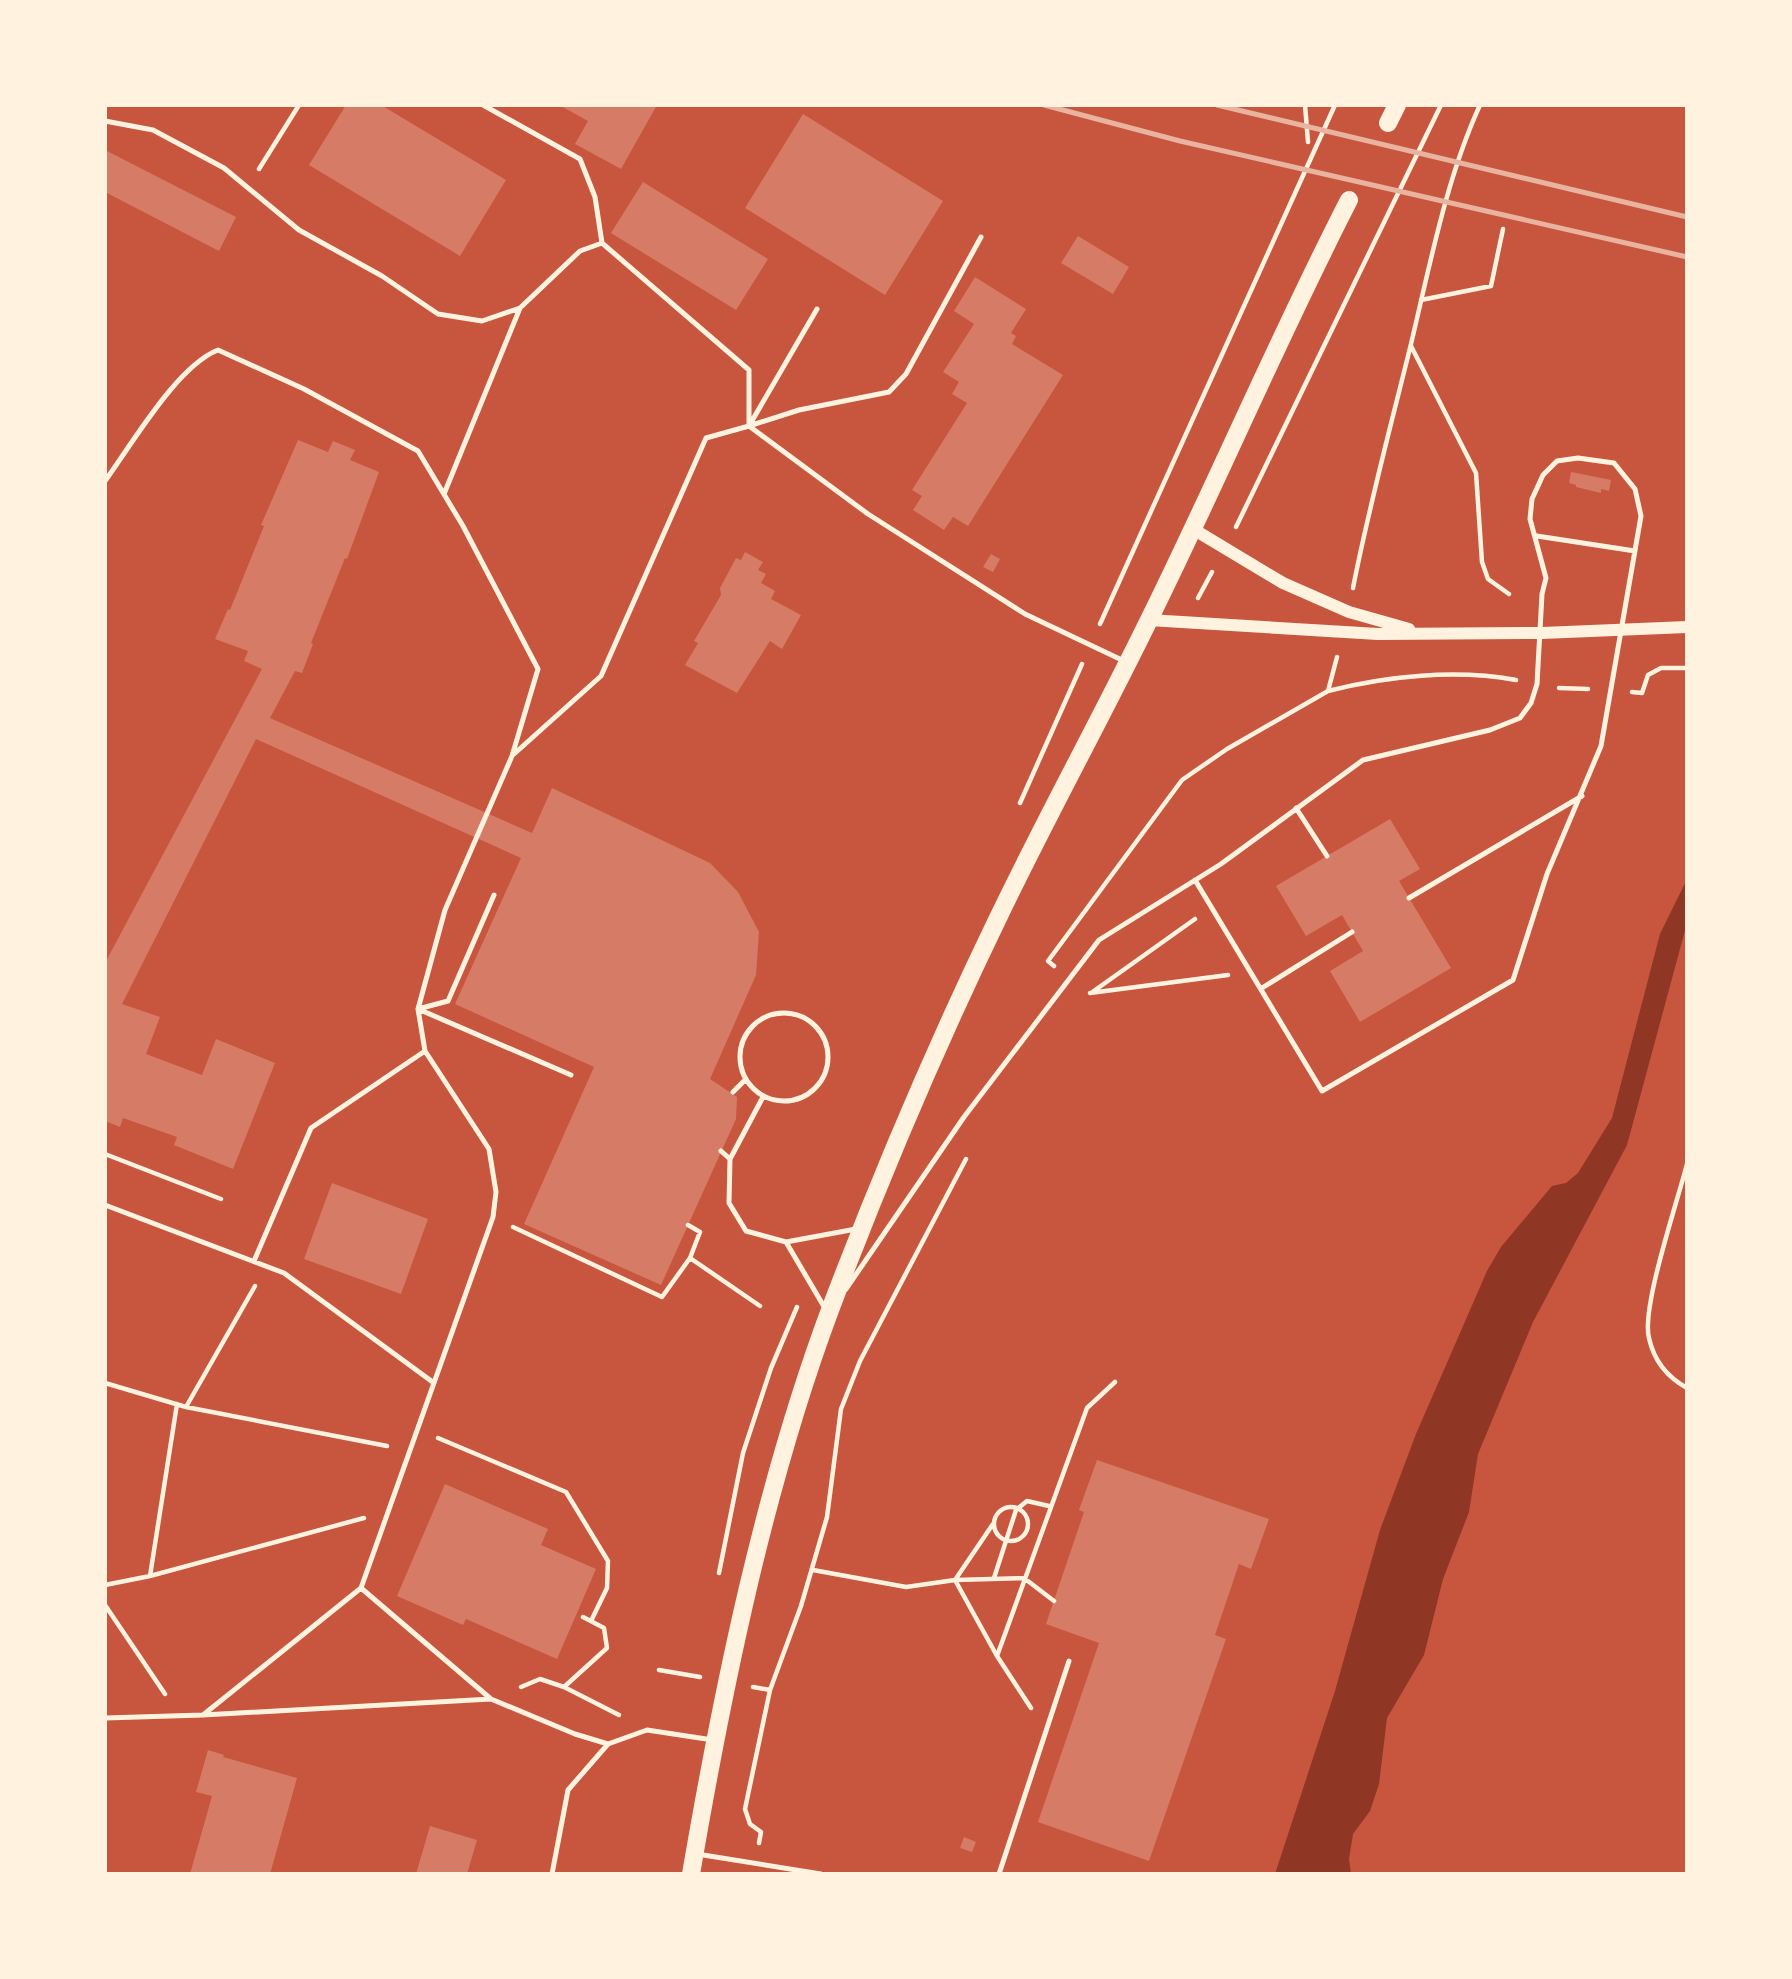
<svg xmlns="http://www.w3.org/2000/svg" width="1792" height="1979" viewBox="0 0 1792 1979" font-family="'IBM Plex Sans',sans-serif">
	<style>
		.water { fill: #8f3625 }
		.building { fill: #d67c66 }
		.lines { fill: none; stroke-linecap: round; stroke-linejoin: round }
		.path { stroke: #fff3e0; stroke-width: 4.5 }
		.service { stroke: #fff3e0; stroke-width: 5 }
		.tertiary { stroke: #fff3e0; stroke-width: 12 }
		.primary { stroke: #fff3e0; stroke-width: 18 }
		.rail { stroke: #e9b49f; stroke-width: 5 }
	</style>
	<rect width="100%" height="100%" fill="#c8553d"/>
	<path class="water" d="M1687 879V923L1627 1145 1533 1322 1478 1454 1469 1512 1443 1579 1424 1655 1387 1718 1379 1784 1370 1811 1353 1834 1349 1859 1351 1874H1275L1335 1691 1380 1530 1416 1434 1487 1271 1501 1247 1552 1186 1566 1183 1578 1173 1612 1118 1660 934Z"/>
	<path class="building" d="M346 105H381L506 180 460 256 309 165Z
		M559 105H657L621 169 575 144 588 121Z
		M803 114 943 201 885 295 745 208Z
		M105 150 236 217 219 251 105 192Z
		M643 182 768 259 736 310 611 233Z
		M1078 236 1129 267 1113 294 1061 263Z
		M975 277 1026 309 1011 333 1016 336 1012 344 1063 375 968 526 953 517 944 530 913 510 922 496 912 490 967 403 952 394 959 382 943 372 974 324 954 311Z
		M298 440 328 452 333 441 355 450 350 460 379 472 347 559 345 558 311 643 313 644 302 673 295 671 270 718 532 833 552 788 710 863 738 892 759 932 756 975 710 1079 737 1097 736 1119 661 1285 524 1224 594 1067 455 1004 521 858 256 739 122 1004 160 1017 146 1054 202 1075 216 1039 275 1063 233 1169 174 1145 177 1137 123 1118 120 1127 105 1121V963L262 669 244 661 248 651 215 639 228 609 230 610 264 526 261 525Z
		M1571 472 1611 480 1609 491 1601 489V493L1576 487V485L1569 483Z
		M745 552 763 562 758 570 766 574 761 583 775 591 771 599 801 615 782 649 770 641 737 693 685 665 698 643 694 641 721 595 720 588 736 558 741 560Z
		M991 554 1000 559 993 572 983 567Z
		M1390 819 1420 869 1399 881 1451 968 1360 1022 1330 971 1363 951 1342 915 1306 936 1276 886Z
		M332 1183 428 1219 401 1294 304 1259Z
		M1097 1460 1269 1519 1251 1569 1239 1564 1215 1635 1226 1639 1149 1861 1038 1822 1099 1643 1046 1624 1084 1512 1079 1510Z
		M445 1484 548 1529 541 1545 596 1569 557 1659 466 1619 463 1625 397 1596Z
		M208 1750 224 1755 223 1757 297 1778 270 1874H190L212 1796 196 1792Z
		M430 1826 477 1840 467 1874H416Z
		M964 1837 976 1842 972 1852 960 1848Z"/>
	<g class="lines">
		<path class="path" d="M1305 105 1308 142
			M259 169 299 105
			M1421 300 1491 286 1503 229
			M1411 346 1476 473 1482 562 1488 579 1509 594
			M1236 527 1441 105
			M1353 588C1369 506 1391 425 1411 344 1430 265 1446 179 1480 105
			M1198 598 1212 572
			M1100 624 1335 105
			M1559 688 1588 689
			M1328 691C1387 676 1455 669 1516 680
			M1632 692 1642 693 1648 675 1661 668H1687
			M1020 803 1082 664
			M1054 966 1048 961 1182 780 1227 749 1328 691 1337 657
			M1090 993 1228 975
			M1091 993 1195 919
			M105 1154 221 1199
			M1687 1164C1678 1200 1641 1308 1649 1338 1654 1361 1667 1377 1687 1388
			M688 1225 700 1232 690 1258
			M513 1227 662 1297 690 1258 760 1306
			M105 1383 186 1407 387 1446
			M186 1407 255 1286
			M438 1438 566 1492 608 1561 607 1588 591 1621
			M994 1524a17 17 0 1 1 34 0a17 17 0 1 1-34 0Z
			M993 1524 955 1580 997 1656 1031 1708
			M813 1570 906 1587 955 1580 1024 1578 1054 1601
			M719 1573 743 1453 771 1368 797 1307
			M150 1576 364 1518
			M994 1578 1016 1510 1027 1501 1049 1506
			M105 1585 150 1576 177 1404
			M105 1605 165 1694
			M997 1656 1087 1408 1115 1382
			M659 1670 700 1677
			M521 1687 540 1679 564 1687 619 1715
			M564 1687 607 1648 604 1628 583 1617
			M753 1687 770 1690
			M759 1843 761 1832 750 1824 745 1809 770 1690 801 1606 827 1517 841 1409 860 1361 966 1159"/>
		<path class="service" d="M483 105 580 159 595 197 602 243
			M105 121 153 130 224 168 299 230 382 276 438 314 482 321 520 308 580 251 602 243 749 370V426
			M817 309 749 426 799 410 889 392 906 374 981 237
			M105 481C132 444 177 366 218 350L304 389 418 451 463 526 538 669 512 756 445 910 418 1009 425 1051 489 1149 496 1192 493 1217 361 1588 491 1699
			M444 494 520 308
			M1537 536 1635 551
			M514 754 601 676 706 438 749 426 868 514 1025 614 1124 661
			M1296 808 1327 856
			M1409 898 1582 796
			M1262 988 1352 932
			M418 1009 571 1075
			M418 1009 448 1001 494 895
			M740 1057a44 44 0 1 1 88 0a44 44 0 1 1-88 0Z
			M733 1092 745 1080
			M763 1097 730 1159 729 1203 746 1231 786 1242
			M721 1151 730 1159
			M105 1205 284 1273 434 1383
			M254 1261 311 1128 425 1051
			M846 1289 964 1117 1099 940 1221 864 1363 760 1490 730 1520 718 1531 703 1537 684 1542 594 1546 578 1530 519 1532 499 1543 475 1557 461 1578 458 1614 463 1635 489 1641 516 1601 746 1547 874 1513 980 1322 1091 1195 880
			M826 1310 786 1242 856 1229
			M361 1588 203 1715 491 1699 575 1734 608 1744
			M105 1718 203 1715
			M697 1854 821 1874
			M552 1874 568 1790 608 1744 647 1730 713 1740
			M999 1874 1069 1661"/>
		<path class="tertiary" d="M1193 529 1283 583 1349 612 1409 629
			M1149 620 1378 634 1542 633 1687 627"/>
		<path class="primary" d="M1388 123 1397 105
			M691 1874C723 1688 764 1487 830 1310 880 1178 936 1046 998 918 1045 820 1098 724 1146 626 1216 485 1277 340 1349 200"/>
		<path class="rail" d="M1044 105 1180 141 1687 257
			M1217 105 1687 217"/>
	</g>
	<rect width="1792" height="1979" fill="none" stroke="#fff3e0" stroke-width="214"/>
</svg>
